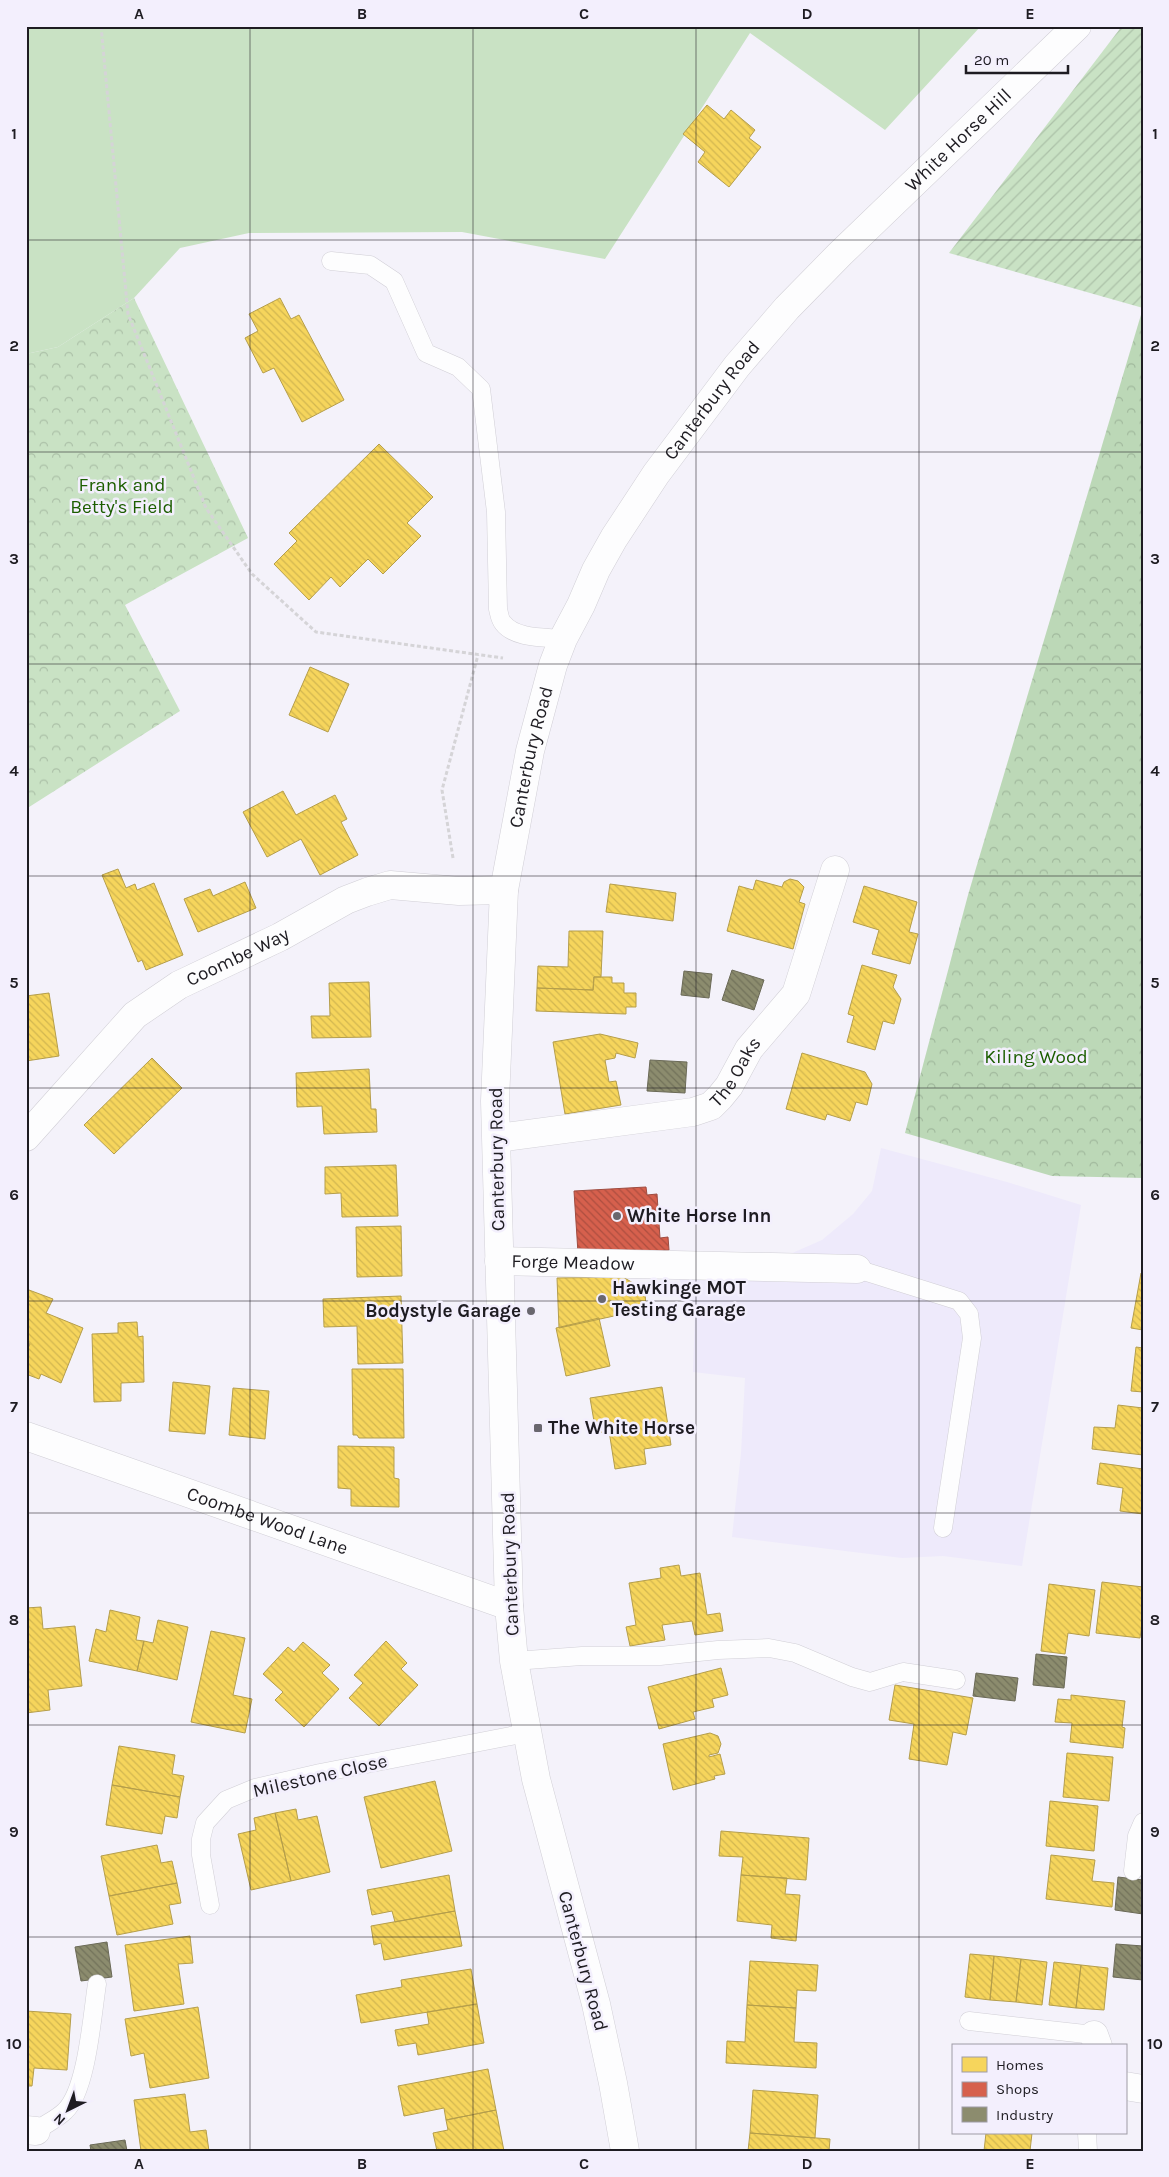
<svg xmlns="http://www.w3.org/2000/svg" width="1169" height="2177" viewBox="0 0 1169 2177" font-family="Karla,sans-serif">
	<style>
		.built { fill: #eeeafb }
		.grass { fill: #c9e2c4 }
		.forest { fill: url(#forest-crowns) }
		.park { fill: url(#park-crowns) }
		.garden { fill: url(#garden-furrows) }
		.homes { fill: url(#homes-back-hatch); stroke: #b59e4b }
		.shops { fill: url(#shops-back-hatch); stroke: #9f4c40 }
		.industry { fill: url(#industry-back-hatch); stroke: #6b6a57 }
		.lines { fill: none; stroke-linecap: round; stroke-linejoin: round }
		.service-casing { stroke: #d1cfd6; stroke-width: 19 }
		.minor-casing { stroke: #d1cfd6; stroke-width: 29 }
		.tertiary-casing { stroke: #d1cfd6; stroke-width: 29 }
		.path { stroke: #d5d4d7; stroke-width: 3; stroke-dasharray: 4 2.5; stroke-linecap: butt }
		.service { stroke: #fdfdfe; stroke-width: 18 }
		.minor { stroke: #fdfdfe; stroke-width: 28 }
		.tertiary { stroke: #fdfdfe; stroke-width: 28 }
		.grid { fill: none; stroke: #1e1c22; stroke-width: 1; stroke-opacity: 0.55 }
		.poi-dot { fill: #69676e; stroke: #f3effd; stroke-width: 2 }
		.labels { text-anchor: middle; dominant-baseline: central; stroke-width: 5; stroke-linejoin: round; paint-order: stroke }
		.street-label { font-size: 19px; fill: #1e1c22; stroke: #f3effd }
		.park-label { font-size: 19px; fill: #1c5e00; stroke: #f3effd }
		.poi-label { font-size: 19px; font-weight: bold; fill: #1e1c22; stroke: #f3effd; text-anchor: start }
		.neatline { fill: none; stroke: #1e1c22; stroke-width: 2 }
		.grid-label { font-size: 16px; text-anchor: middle; font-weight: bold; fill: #1e1c22 }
	</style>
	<defs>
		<pattern id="forest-crowns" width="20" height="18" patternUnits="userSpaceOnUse" patternTransform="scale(1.25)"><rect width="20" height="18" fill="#bcd8b7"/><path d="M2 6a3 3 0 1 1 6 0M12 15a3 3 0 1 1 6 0" fill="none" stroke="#a1b99d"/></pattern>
		<pattern id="park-crowns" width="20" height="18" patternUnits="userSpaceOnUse" patternTransform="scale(1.25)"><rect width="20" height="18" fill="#c9e2c4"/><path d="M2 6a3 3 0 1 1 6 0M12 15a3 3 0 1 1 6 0" fill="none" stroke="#acc1a8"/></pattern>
		<pattern id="garden-furrows" width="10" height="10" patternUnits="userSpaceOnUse" patternTransform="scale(1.25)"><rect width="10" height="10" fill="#c9e2c4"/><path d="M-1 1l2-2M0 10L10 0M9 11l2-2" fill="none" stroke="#acc1a8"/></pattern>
		<pattern id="homes-back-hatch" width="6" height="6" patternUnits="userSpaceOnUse" patternTransform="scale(1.25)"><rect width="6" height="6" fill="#f6d55c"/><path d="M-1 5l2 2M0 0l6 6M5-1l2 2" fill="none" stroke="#d2b650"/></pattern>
		<pattern id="shops-back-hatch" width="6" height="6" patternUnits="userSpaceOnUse" patternTransform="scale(1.25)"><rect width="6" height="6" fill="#d6604d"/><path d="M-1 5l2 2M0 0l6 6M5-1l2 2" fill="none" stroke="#ad4e40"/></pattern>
		<pattern id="industry-back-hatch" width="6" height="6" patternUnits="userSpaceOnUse" patternTransform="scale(1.25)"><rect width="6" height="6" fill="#8c8c6e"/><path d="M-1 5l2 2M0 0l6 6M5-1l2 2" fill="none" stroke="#72725a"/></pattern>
	</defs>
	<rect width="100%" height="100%" fill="#f4f2fa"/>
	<path class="built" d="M881 1148 1007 1182 1081 1205 1022 1566 943 1556 902 1558 732 1537 741 1453 745 1378 693 1372 695 1310 669 1260 790 1254 822 1240 853 1214 872 1191Z"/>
	<path class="grass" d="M26 26H981L885 130 750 33 605 259 462 232 249 233 180 248 134 298 58 347 26 354Z"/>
	<path class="forest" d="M1143 308V1178L1052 1176 905 1133 968 895Z"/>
	<path class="park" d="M134 298 248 538 125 605 180 711 26 809V354L58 347Z"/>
	<path class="garden" d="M1122 26H1143V308L949 253Z"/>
	<path class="homes" d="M707 105 724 119 731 110 755 130 749 138 761 147 729 187 698 162 705 152 683 134Z
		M280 298 291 319 299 315 344 400 302 422 274 368 263 373 245 338 258 331 249 314Z
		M379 444 433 497 407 523 421 536 383 574 368 559 340 587 331 577 309 600 274 564 297 541 289 533Z
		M310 667 349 684 328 732 289 715Z
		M283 791 296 815 335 795 347 819 341 822 358 855 320 875 301 839 267 857 243 812Z
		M118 869 126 888 135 884 137 890 154 883 183 955 146 970 142 960 138 962 102 875Z
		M790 879 798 881 804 887 799 902 805 904 793 949 727 931 739 886 753 890 756 880 782 887 784 882Z
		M245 882 256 908 198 932 184 899 210 889 213 896Z
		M610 884 676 893 673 921 606 912Z
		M864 886 917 902 909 932 918 934 910 964 872 954 879 930 853 922Z
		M569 931H603L601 977H594L593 990 537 988 538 966 568 967Z
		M862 965 897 975 893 987 901 999 894 1024 883 1021 875 1050 847 1042 854 1016 848 1014Z
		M594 977H612V983H624V993H636V1007H626V1014L536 1011 537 988 593 990Z
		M369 982 371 1037 312 1038 311 1016H330L329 983Z
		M49 993 59 1056 26 1061V996Z
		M600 1034 638 1043 635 1058 616 1053 615 1058 605 1060 609 1082 616 1081 621 1105 565 1114 553 1042Z
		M802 1053 865 1072 872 1084 867 1105 856 1102 850 1121 827 1114 825 1120 786 1109Z
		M152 1058 182 1088 114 1154 84 1125Z
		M369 1069 371 1109H376L377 1132 324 1134 322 1106 297 1107 296 1073Z
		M396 1165 398 1216 342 1217 341 1193 325 1194V1167Z
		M401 1226 402 1276 357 1277 356 1227Z
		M1141 1273H1143V1330L1131 1328Z
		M623 1277 645 1290 646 1309 559 1328 557 1278Z
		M29 1290 53 1299 46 1313 83 1328 61 1383 41 1374 39 1379 26 1374V1352L30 1344 26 1343V1298Z
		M401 1296 403 1363 358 1364 357 1326 324 1327 323 1299Z
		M599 1318 610 1366 566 1376 556 1328Z
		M137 1322 138 1337 143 1336 144 1382 121 1383V1401L94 1402 92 1334 118 1333V1323Z
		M1136 1347 1143 1348V1392L1131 1391Z
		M352 1369H403L404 1438H359L357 1435H353Z
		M173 1382 210 1386 205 1434 169 1431Z
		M662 1387 671 1445 644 1449 646 1464 615 1469 609 1431 596 1433 590 1398Z
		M233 1388 269 1391 265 1439 229 1435Z
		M1118 1405 1143 1408V1455L1092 1449 1094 1427 1115 1428Z
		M338 1446 394 1447V1478L399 1479V1507L351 1506V1489L338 1488Z
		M1100 1463 1143 1469V1514L1120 1511 1123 1488 1097 1484Z
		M679 1565 681 1576 700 1573 707 1615 720 1613 723 1631 695 1635 692 1621 662 1625 665 1640 630 1646 626 1627 636 1625 629 1583 661 1578 660 1568Z
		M1102 1582 1143 1587V1618L1140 1638 1096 1633Z
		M1049 1584 1095 1590 1089 1636 1068 1633 1065 1654 1041 1651Z
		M41 1607 43 1629 75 1626 82 1686 48 1690 50 1710 26 1713V1608Z
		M110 1610 140 1617 136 1640 144 1641 137 1671 89 1661 96 1629 106 1632Z
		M158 1620 188 1627 177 1680 137 1671 144 1641 153 1643Z
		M211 1631 245 1638 233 1695 252 1699 245 1733 191 1722Z
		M386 1641 407 1663 401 1669 418 1685 379 1726 349 1698 363 1683 354 1675Z
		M303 1642 330 1665 322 1673 339 1689 304 1727 275 1700 283 1692 263 1674 288 1647 294 1652Z
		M721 1668 728 1695 712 1699 714 1707 693 1712 695 1719 659 1729 648 1687Z
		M895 1685 973 1698 966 1735 953 1732 947 1765 909 1759 914 1724 889 1720Z
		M1071 1695 1125 1701 1122 1727 1125 1728 1123 1748 1070 1742 1072 1723 1055 1722 1058 1699 1071 1700Z
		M710 1733 718 1736 721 1744 718 1753 709 1755V1757L720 1754 725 1774 714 1776 715 1779 673 1790 663 1744Z
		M119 1746 175 1755 172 1774 184 1776 180 1797 112 1785Z
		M1067 1753 1113 1757 1109 1801 1063 1797Z
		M435 1781 452 1851 381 1868 364 1797Z
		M112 1785 180 1797 177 1818 165 1816 162 1834 106 1825Z
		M1050 1801 1098 1806 1094 1851 1046 1846Z
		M296 1809 298 1820 317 1816 330 1872 291 1881 275 1813Z
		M275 1813 291 1881 251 1890 238 1834 256 1830 254 1818Z
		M721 1831 809 1838 806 1880 741 1875 743 1857 719 1856Z
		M157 1845 161 1863 172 1861 177 1883 109 1896 101 1856Z
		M1051 1855 1095 1860 1092 1881 1114 1883 1112 1907 1046 1899Z
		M449 1875 455 1911 395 1922 392 1911 372 1915 367 1890Z
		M741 1875 787 1878 785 1894 800 1895 796 1941 771 1938 772 1925 737 1921Z
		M177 1883 181 1903 169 1905 173 1924 117 1935 109 1896Z
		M455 1911 462 1946 384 1960 381 1943 374 1945 371 1926Z
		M190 1936 193 1963 178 1964 184 2004 134 2011 125 1945Z
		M970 1954 994 1956 990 2000 965 1997Z
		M994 1956 1021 1959 1016 2002 990 2000Z
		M1021 1959 1047 1962 1042 2005 1016 2002Z
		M750 1961 818 1965 816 1991 797 1990 796 2008 747 2005Z
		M1054 1962 1081 1965 1076 2008 1049 2005Z
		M1081 1965 1108 1968 1104 2010 1076 2008Z
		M471 1969 477 2004 361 2023 356 1995 402 1987 401 1980Z
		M477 2004 484 2043 418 2055 416 2043 398 2046 395 2030 429 2024 427 2012Z
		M747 2005 796 2008 794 2042 817 2043 816 2068 726 2063 727 2041 745 2042Z
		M198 2007 209 2078 150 2088 144 2053 131 2056 125 2019Z
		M26 2011 71 2014 67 2070 34 2068 32 2086H26Z
		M488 2069 496 2110 446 2120 444 2108 404 2116 398 2086Z
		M753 2090 818 2095 815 2138 750 2133Z
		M185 2094 190 2132 206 2130 209 2151H141L134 2100Z
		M496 2110 504 2151H437L433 2133 448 2130 446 2120Z
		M750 2133 830 2139 829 2151H748Z
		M986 2133H1032L1030 2151H984Z"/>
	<path class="shops" d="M646 1187 647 1195 657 1194 660 1238 668 1237 669 1250 659 1251 660 1257 578 1253 574 1191Z"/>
	<path class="industry" d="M732 970 764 980 754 1010 722 1000Z
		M684 971 712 974 709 998 681 995Z
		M650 1060 687 1062 685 1093 647 1091Z
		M1036 1654 1067 1657 1064 1688 1033 1685Z
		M976 1673 1018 1678 1015 1701 973 1696Z
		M1118 1877 1143 1880V1914L1115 1910Z
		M107 1942 112 1977 81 1981 75 1947Z
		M1116 1944 1143 1946V1980L1113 1977Z
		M125 2140 127 2151H91L90 2145Z"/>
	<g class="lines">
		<g class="service-casing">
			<path id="service" d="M331 261 370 265 394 281 426 353 458 367 481 389 496 512 498 609C499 613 500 620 503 623 515 639 545 637 563 639
				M857 1269 959 1301 969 1314 972 1338 943 1528
				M514 1661 582 1656H660L718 1650 769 1648 795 1653 852 1677 870 1682 903 1672 956 1680
				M1133 1871 1137 1836 1143 1822
				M210 1905 201 1855V1839L205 1823 226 1800 255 1788 320 1773 526 1733
				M969 2021 1094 2035
				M36 2131C45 2124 57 2119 65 2111 87 2090 92 2016 97 1984
				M1087 2133 1088 2151"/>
		</g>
		<g class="minor-casing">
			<g id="minor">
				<path id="s1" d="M26 1137 135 1015 179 985 280 937 346 900 367 892 390 885 459 891 504 890"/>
				<path id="s2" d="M497 1138 693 1112 711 1106 720 1097 729 1086 749 1049 796 994 835 870"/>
				<path id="s3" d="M499 1261 857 1269"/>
				<path id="s4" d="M26 1436 509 1606"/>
				<path d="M1094 2035 1098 2046"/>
				<path d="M1125 2086 1143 2089"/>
				<path d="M26 2130 36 2131"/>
			</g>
		</g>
		<g class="tertiary-casing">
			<g id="tertiary">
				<path id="s5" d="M625 2151 613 2083 596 2004 536 1779 514 1661 509 1606 495 1101 504 890 530 751 553 665 563 639 581 605 596 570 614 538 656 474 737 366 787 308 840 254 1077 26"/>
			</g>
		</g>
		<path class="path" d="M101 26 128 314 206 508 252 574 316 632 503 658
			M453 858 442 790 478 655"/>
		<use href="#service" class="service"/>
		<use href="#minor" class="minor"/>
		<use href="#tertiary" class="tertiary"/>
	</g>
	<path class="grid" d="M250 26V2151M473 26V2151M696 26V2151M919 26V2151M26 240H1143M26 452H1143M26 664H1143M26 876H1143M26 1088H1143M26 1301H1143M26 1513H1143M26 1725H1143M26 1937H1143"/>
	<g class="poi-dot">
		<circle cx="617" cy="1216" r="5"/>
		<circle cx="602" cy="1299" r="5"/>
		<circle cx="531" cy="1311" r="5"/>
		<rect x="533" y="1423" width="10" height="10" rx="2.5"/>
	</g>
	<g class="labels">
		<g class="street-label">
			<text stroke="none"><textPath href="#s5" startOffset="2174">White Horse Hill</textPath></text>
			<text stroke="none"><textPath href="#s5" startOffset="1815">Canterbury Road</textPath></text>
			<text stroke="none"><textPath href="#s5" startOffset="1410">Canterbury Road</textPath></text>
			<text stroke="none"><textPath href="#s1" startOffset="282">Coombe Way</textPath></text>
			<text stroke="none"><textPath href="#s2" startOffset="259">The Oaks</textPath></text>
			<text transform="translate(497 1159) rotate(-91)">Canterbury Road</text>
			<text stroke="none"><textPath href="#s3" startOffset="74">Forge Meadow</textPath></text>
			<text stroke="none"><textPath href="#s4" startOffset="256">Coombe Wood Lane</textPath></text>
			<text transform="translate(510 1564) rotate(-92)">Canterbury Road</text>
			<text transform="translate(320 1776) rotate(-13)">Milestone Close</text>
			<text transform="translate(583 1961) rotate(75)">Canterbury Road</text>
		</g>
		<g class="park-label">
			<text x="122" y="485">Frank and<tspan x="122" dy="22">Betty's Field</tspan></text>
			<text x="1036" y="1057">Kiling Wood</text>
		</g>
		<g class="poi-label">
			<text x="627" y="1216">White Horse Inn</text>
			<text x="612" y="1288">Hawkinge MOT<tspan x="612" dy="22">Testing Garage</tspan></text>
			<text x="521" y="1311" text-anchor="end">Bodystyle Garage</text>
			<text x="548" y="1428">The White Horse</text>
		</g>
	</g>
	<rect width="1169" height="2177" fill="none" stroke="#f3effd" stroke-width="55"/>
	<rect x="952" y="2044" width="175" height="90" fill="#f3effd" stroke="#9e9ba5"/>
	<rect x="962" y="2057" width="25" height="15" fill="#f6d55c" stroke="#9e9ba5"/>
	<text x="996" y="2070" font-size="15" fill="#1e1c22">Homes</text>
	<rect x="962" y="2082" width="25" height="15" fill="#d6604d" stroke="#9e9ba5"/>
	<text x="996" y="2094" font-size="15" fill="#1e1c22">Shops</text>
	<rect x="962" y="2107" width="25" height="15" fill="#8c8c6e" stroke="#9e9ba5"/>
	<text x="996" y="2120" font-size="15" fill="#1e1c22">Industry</text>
	<g transform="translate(68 2110) rotate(222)" stroke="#f3effd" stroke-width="4" paint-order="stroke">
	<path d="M0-4L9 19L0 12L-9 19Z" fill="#1e1c22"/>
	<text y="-8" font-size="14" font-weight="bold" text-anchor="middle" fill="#1e1c22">N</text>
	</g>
	<path d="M966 65v8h102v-8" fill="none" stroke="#1e1c22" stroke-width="2.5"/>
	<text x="974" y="65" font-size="15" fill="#1e1c22" stroke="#f3effd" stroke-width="4" paint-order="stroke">20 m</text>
	<rect x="28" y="28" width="1114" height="2122" class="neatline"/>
	<g class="grid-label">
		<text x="139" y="19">A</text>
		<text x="362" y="19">B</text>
		<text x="584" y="19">C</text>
		<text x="807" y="19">D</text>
		<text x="1030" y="19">E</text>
		<text x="14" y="139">1</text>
		<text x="1155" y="139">1</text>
		<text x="14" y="351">2</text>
		<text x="1155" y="351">2</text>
		<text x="14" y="564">3</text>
		<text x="1155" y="564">3</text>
		<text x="14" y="776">4</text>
		<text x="1155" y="776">4</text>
		<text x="14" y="988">5</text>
		<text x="1155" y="988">5</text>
		<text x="14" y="1200">6</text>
		<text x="1155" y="1200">6</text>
		<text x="14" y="1412">7</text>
		<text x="1155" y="1412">7</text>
		<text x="14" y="1625">8</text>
		<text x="1155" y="1625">8</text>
		<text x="14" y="1837">9</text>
		<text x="1155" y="1837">9</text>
		<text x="14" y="2049">10</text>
		<text x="1155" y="2049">10</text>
		<text x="139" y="2169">A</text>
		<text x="362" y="2169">B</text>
		<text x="584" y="2169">C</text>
		<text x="807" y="2169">D</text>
		<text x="1030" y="2169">E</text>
	</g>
</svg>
